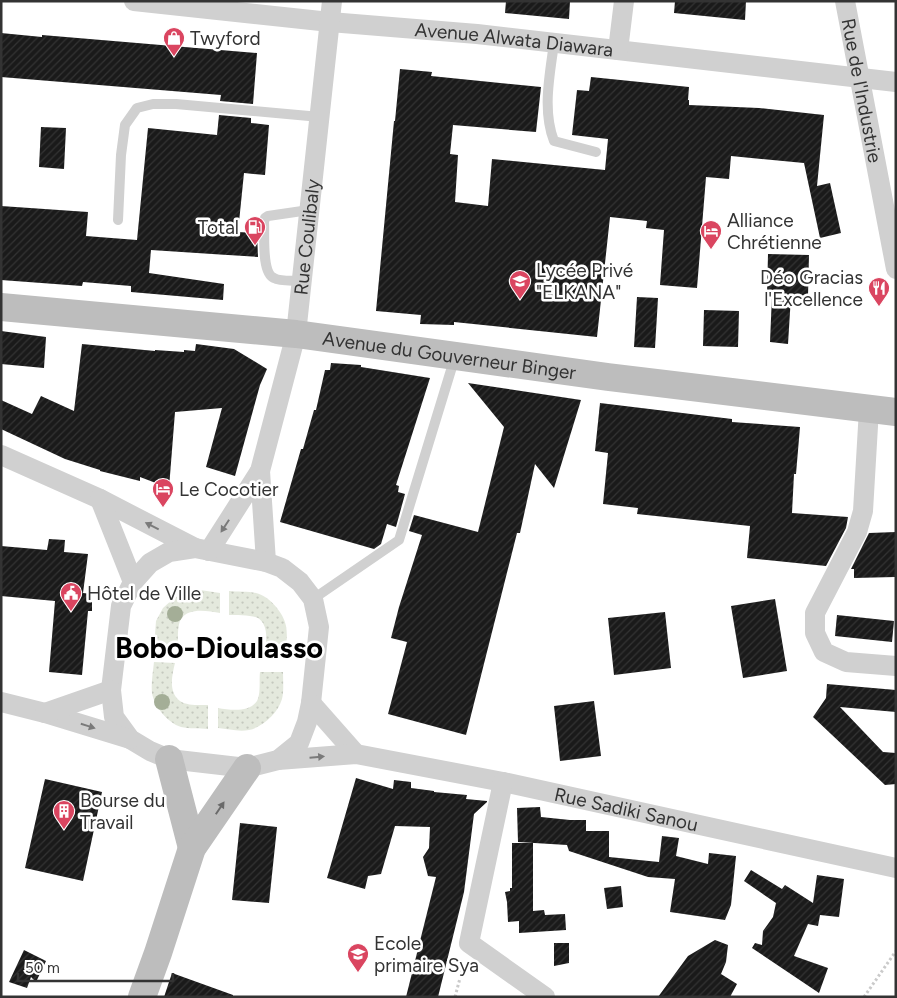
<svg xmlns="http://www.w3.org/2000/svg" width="897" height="998" viewBox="0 0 897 998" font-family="Figtree,sans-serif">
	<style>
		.grass { fill: url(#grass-dots) }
		.building { fill: url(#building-hatch) }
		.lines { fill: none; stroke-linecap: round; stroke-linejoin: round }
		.path { stroke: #cacaca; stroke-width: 3; stroke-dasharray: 2.5 2.5; stroke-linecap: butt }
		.lane { stroke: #d0d0d0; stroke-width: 10 }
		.street { stroke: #d0d0d0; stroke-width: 20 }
		.secondary { stroke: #bdbdbd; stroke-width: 28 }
		.tree { fill: #a4ae97 }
		.oneway { fill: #7a7a7a }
		.oneway2 { fill: #6a6a6a }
		.labels { text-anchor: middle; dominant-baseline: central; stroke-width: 5; stroke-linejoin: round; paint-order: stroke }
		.poi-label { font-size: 19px; fill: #333; stroke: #fff; text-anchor: start }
		.street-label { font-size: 19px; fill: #333; stroke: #fff }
		.town-label { font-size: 29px; font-weight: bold; fill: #000; stroke: #fff }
	</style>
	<defs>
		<pattern id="grass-dots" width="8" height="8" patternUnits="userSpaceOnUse" patternTransform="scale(1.25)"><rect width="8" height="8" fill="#e4e9dd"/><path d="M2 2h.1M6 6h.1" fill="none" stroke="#c4c8be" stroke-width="1.8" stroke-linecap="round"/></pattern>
		<pattern id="building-hatch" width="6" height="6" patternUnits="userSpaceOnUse" patternTransform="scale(1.25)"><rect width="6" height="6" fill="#1a1a1a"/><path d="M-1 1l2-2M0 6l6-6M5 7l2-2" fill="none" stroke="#333"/></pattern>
	</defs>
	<rect width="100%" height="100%" fill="#fff"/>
	<path class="grass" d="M200 590 220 593V613C208 611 189 607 181 619 177 625 178 641 178 648H154L156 621 163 608 174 598 187 591Z
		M229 591C237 592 248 591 256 593 269 596 284 613 286 626 288 637 286 647 284 657H264C266 645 270 626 258 618 252 615 236 615 229 615Z
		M154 662 175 663C172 675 168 692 180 701 187 706 200 705 208 705V729C200 728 189 729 181 727 168 723 154 706 152 693 151 682 153 672 154 662Z
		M260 672H283C283 681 284 691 282 699 278 713 263 727 249 730 239 732 228 729 218 728V708C230 710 249 713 257 701 261 694 259 680 260 672Z"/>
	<path class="building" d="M506 1H570L569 19 505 13Z
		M675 1H746L745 20 674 13Z
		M1 33 42 37V35L257 53 253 104 220 101 221 95 1 77Z
		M400 69 432 72 431 76 541 87 536 132 453 125 450 154 458 155 455 202 488 206 492 159 605 170 608 139 572 135 577 90 589 91 591 77 689 87 688 100H689V105L759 108 824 115 817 186 830 183 841 233 820 238 804 163 731 156 729 179 706 177 697 288 660 285 664 230 646 228 647 221 610 217 597 337 454 322V325L420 324 421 315 376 311 394 121H395Z
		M219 115 251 118V123L269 125 265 175 244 173 238 232 257 233 258 257 151 250 149 273 224 284 223 300 131 292V286L83 282 82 286 1 280V206L88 212 86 236 137 240 148 128 217 135Z
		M41 127 66 128 64 169 39 167Z
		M768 254 809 255 808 296H791L788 344 770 342 772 295H767Z
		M637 297 658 298 655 348 634 347Z
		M704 310 739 311 738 347 703 346Z
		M1 331 46 337 44 368 1 364Z
		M82 344 155 351V350L184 352V350L195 351 196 344 234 349 267 369 260 385 235 476 206 467 222 408 175 412 169 488 140 477V481L100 471V470L65 459 1 429V400L32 414 41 396 74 411Z
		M331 363 361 365V367L430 378 396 485 399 486 398 492 405 494 396 527 387 524 381 544 374 549 280 522 301 449H303L314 410H316L325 370H330Z
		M468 383 581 400 554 488 535 464 520 533H517L466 735 388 714 407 642 391 638 399 607 422 535 409 531 414 515 478 532 504 427Z
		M600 403 732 419V422L800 427 796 474H794L792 513 848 517 846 528 826 566 747 558 750 526 637 514 638 508 603 504 608 453 595 451Z
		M896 532 895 577 854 578V569H851L869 533Z
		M49 539 65 540 64 552 88 554 83 593 92 594V611H88L82 675 49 672 55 601 1 596V546L47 550Z
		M775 599 787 671 743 678 731 606Z
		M665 612 671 668 614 675 608 618Z
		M837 615 894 621 892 642 835 636Z
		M827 684 896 690V712L840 707 883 752 896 753V784L885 785 813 717 826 698Z
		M594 701 601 756 560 761 554 706Z
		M356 778 393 789 394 780 411 782V788L434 791V792L467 795 466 799 487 801V802L474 814 464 892 438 997H406L436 877 428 876 423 857 429 848 430 827 395 826 381 874 368 876 365 889 327 878Z
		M45 779 102 792 83 881 25 868Z
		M540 807 541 817 570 820H586V831H609V857L659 862 662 836 679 838 676 856 708 864 709 853 736 856 731 905 725 920 670 912 675 879 648 877 569 851 567 845 518 842 517 808Z
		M240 823 277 827 269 903 232 900Z
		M512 843H533V911L544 910 545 915 565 914 566 930 519 933V921L508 922 507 902 505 892 510 891V888H512Z
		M751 870 782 889 785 885 813 903 817 875 844 879 839 917 820 915 818 926 808 924 794 956 828 968 819 993 752 948 755 943 762 945 763 931 773 917 776 903 744 881Z
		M621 886 623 907 607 909 604 888Z
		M715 940 728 945 726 962 721 974 737 984 730 997H658L688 956Z
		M554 943H569V963L554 966Z
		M24 950 46 961 36 982 31 977 27 988 9 982Z
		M172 973 233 995V997H164Z"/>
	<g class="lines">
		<path class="path" d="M455 997 464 963
			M864 997 896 951"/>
		<path class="lane" d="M554 43C550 74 542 110 554 141L596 152
			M118 220 121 155 125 125 137 108 153 104H176L320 117
			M301 281C293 280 281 282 274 278 261 273 265 234 264 222L265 218 268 216 309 210
			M313 599 399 540 455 357"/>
		<g class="street">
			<path id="s1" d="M134 1 330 22 477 34 896 82"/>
			<path id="s2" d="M845 1 896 269"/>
			<path d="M618 50 624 1"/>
			<path d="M869 409 863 511 857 532 815 613V633L824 652 846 662 896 666"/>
			<path d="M1 455 100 499 195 548"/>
			<path d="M260 471 266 562"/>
			<path d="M100 499 133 582"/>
			<path d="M195 548 266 562 282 568 300 582 313 599 319 627 311 703 307 722 299 743 278 760 247 768 169 759 150 751 130 739 114 717 111 690 121 606 133 582 150 563 169 552Z"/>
			<path id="s3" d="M209 551 260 471 296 334 332 1"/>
			<path d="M1 702 45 713 130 739"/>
			<path d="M311 703 356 754"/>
			<path d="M45 713 111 690"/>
			<path id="s4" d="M278 760 356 754 503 782 896 868"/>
			<path d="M503 782 469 943 545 997"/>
		</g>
		<g class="secondary">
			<path id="s5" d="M1 307 296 334 608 377 896 412"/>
			<path d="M169 759 192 848"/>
			<path d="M142 997 158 953 192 848 247 768"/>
		</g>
	</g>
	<g class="tree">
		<circle cx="175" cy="614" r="8"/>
		<circle cx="162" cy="702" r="8"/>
	</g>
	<defs><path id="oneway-solid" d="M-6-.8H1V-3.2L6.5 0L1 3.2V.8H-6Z" transform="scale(1.25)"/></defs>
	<g class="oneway">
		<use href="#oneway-solid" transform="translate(152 526) rotate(-153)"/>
		<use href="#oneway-solid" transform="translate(225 526) rotate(123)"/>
		<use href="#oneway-solid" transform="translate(88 726) rotate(17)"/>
		<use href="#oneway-solid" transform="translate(317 757) rotate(-5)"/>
	</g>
	<use class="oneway2" href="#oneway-solid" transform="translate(220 808) rotate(-56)"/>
	<defs>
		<g id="shop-pin" transform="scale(1.125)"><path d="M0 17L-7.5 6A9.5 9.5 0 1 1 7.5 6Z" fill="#da4560" stroke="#fff"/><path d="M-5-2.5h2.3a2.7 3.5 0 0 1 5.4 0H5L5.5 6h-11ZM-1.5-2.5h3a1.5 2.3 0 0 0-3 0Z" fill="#fff"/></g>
		<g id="fuel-pin" transform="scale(1.125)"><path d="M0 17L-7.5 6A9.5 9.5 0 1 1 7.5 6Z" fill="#da4560" stroke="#fff"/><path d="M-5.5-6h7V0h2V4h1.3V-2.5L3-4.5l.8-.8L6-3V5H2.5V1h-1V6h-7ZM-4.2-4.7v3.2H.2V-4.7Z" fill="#fff"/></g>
		<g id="hotel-pin" transform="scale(1.125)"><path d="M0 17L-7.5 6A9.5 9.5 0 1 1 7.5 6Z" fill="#da4560" stroke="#fff"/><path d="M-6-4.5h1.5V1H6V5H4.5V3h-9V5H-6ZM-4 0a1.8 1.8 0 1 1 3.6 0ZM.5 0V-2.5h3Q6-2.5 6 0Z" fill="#fff"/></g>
		<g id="university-pin" transform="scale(1.125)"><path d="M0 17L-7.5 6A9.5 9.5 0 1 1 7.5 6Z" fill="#da4560" stroke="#fff"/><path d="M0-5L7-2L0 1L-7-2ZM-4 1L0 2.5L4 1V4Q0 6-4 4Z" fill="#fff"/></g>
		<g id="restaurant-pin" transform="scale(1.125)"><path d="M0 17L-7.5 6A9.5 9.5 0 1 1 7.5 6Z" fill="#da4560" stroke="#fff"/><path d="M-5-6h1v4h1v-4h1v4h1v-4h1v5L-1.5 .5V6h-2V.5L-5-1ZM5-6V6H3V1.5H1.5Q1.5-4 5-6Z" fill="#fff"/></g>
		<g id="civic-pin" transform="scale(1.125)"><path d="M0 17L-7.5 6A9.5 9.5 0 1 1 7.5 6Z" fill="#da4560" stroke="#fff"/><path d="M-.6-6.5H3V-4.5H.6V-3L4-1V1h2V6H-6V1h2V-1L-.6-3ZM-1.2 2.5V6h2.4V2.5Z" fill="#fff"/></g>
		<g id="building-pin" transform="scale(1.125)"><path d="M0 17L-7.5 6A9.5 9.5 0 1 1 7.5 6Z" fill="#da4560" stroke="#fff"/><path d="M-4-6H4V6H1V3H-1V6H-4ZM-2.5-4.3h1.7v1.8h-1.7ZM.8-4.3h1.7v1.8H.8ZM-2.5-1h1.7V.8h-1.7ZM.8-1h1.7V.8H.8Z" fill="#fff"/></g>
		<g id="school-pin" transform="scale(1.125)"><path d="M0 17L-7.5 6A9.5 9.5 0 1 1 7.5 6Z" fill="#da4560" stroke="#fff"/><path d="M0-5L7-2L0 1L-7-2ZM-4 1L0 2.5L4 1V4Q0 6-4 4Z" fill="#fff"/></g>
	</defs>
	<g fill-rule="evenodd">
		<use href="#shop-pin" x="174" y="38"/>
		<use href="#fuel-pin" x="255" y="227"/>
		<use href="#hotel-pin" x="711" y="231"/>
		<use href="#university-pin" x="520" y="281"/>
		<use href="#restaurant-pin" x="879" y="288"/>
		<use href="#hotel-pin" x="163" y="489"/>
		<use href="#civic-pin" x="71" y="593"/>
		<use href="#building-pin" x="64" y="811"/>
		<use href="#school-pin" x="358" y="954"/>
	</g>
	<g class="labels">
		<g class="poi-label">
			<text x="190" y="38">Twyford</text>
			<text x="727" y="220">Alliance<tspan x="727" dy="22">Chrétienne</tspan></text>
			<text x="239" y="227" text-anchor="end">Total</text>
			<text x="536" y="270">Lycée Privé<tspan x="536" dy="22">"ELKANA"</tspan></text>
			<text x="863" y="277" text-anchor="end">Déo Gracias<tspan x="863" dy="22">l'Excellence</tspan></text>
			<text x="179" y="489">Le Cocotier</text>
			<text x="87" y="593">Hôtel de Ville</text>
			<text x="80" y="800">Bourse du<tspan x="80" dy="22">Travail</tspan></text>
			<text x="374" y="943">Ecole<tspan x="374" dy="22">primaire Sya</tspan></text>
		</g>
		<g class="street-label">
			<text stroke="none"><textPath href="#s1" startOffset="382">Avenue Alwata Diawara</textPath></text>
			<text stroke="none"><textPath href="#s2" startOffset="91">Rue de l'Industrie</textPath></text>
			<text stroke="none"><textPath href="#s3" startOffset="334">Rue Coulibaly</textPath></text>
			<text stroke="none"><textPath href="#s5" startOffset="451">Avenue du Gouverneur Binger</textPath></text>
			<text stroke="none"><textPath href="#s4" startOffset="354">Rue Sadiki Sanou</textPath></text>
		</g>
		<g class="town-label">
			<text x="219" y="647">Bobo-Dioulasso</text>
		</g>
	</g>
	<rect width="897" height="998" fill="none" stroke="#333333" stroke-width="5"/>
	<path d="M18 973v8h155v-8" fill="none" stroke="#333333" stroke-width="2.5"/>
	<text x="25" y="973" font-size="15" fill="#333333" stroke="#ffffff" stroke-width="4" paint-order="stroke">50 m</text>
</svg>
